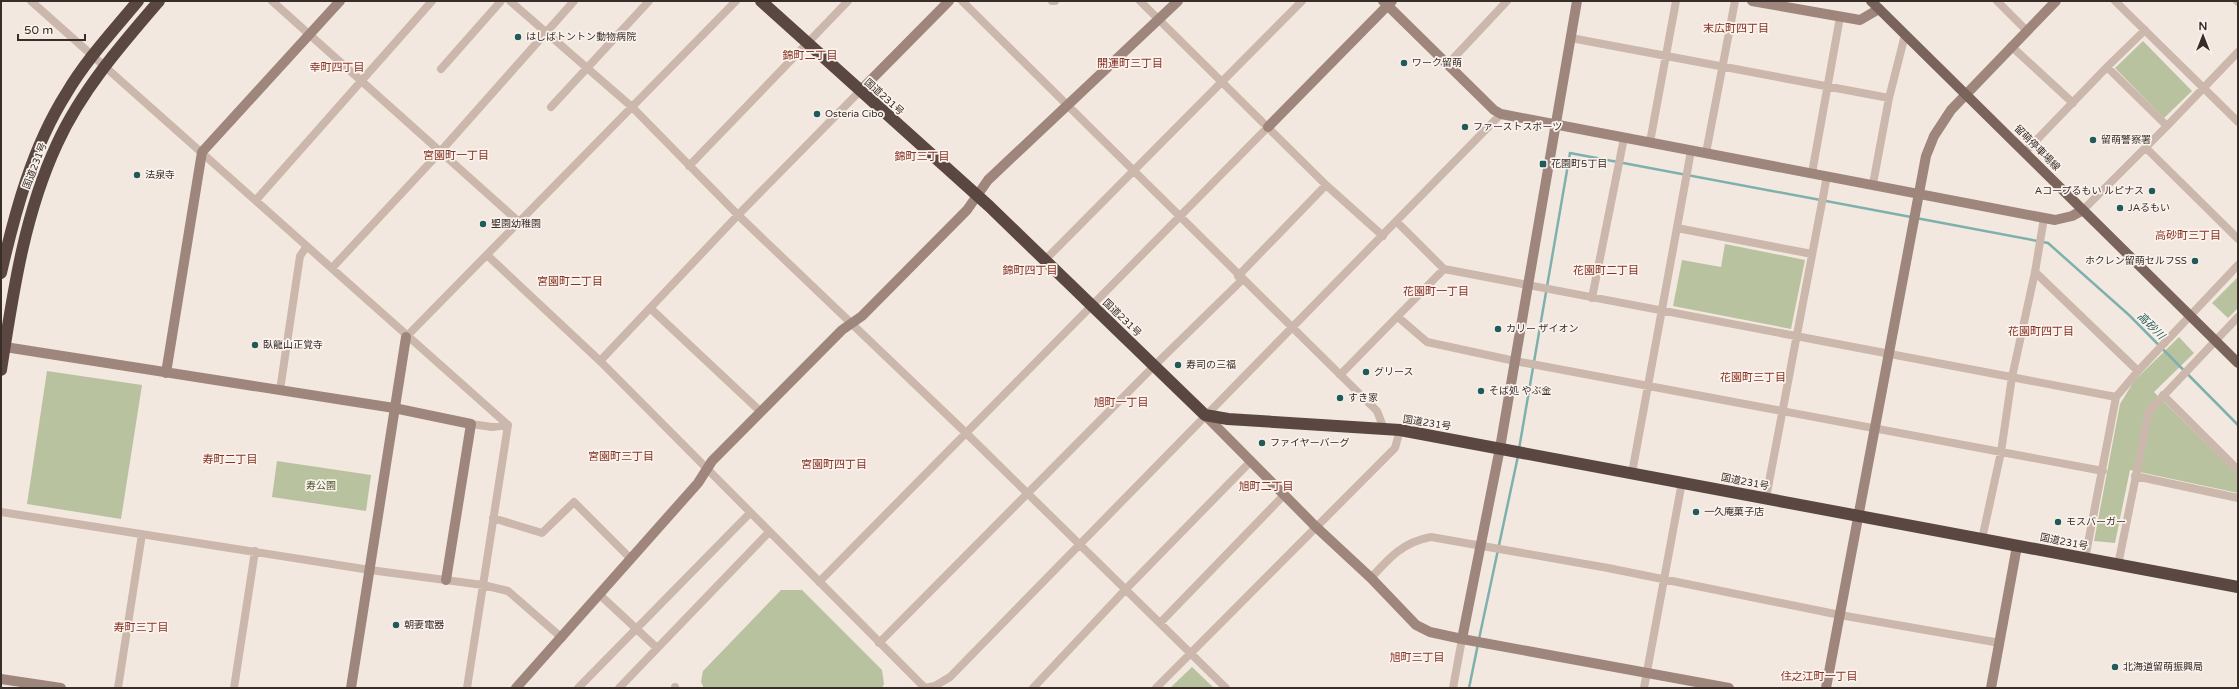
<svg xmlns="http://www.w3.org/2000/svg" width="2239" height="689" viewBox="0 0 2239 689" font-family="'Varela Round','Noto Sans JP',sans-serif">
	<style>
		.green { fill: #b9c29f }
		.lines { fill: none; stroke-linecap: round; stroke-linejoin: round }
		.stream { stroke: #7eb0ad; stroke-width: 2.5 }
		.street { stroke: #cbb7ab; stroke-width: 8 }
		.secondary { stroke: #9f867c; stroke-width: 10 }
		.primary { stroke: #7a635b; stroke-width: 10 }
		.highway { stroke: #5a4741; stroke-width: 12 }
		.poi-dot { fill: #205a59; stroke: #faf2ec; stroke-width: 1.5 }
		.labels { text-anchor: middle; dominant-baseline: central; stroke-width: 3.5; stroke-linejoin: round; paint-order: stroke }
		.poi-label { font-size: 10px; fill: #392d2a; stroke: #faf2ec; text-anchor: start }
		.street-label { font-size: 10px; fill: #392d2a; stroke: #faf2ec }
		.park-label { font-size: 10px; fill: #4b572e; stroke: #faf2ec }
		.neighbourhood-label { font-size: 11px; fill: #873324; stroke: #faf2ec }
		.water-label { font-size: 11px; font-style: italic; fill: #205a59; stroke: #faf2ec }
	</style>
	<rect width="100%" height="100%" fill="#f3e8df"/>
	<path class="green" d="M2143 41 2192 91 2164 118 2115 68Z
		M1725 244 1805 260 1791 329 1673 306 1682 260 1721 267Z
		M2238 277V308L2228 318 2212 303Z
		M2179 337 2194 353 2154 392 2238 475V493L2130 470 2115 543 2094 541 2120 404 2134 381Z
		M47 371 142 385 121 519 27 504Z
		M277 461 371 475 366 511 272 497Z
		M781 590H802L882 670 884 684 882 688H704L701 682 703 671Z
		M1192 667 1214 688H1170Z"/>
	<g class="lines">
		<path class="stream" d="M1916 218 2048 243 2129 315 2238 425
			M1519 449 1570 153 1911 217
			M1479 639 1518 456
			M1469 688 1478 644"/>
		<path class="street" d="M31 1 508 425 467 688
			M272 1 518 221
			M510 1 632 107 738 215 966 433 1226 688
			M962 1 1377 411 1384 429
			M1052 1H1055
			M1140 1 1326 185 1383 236
			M1997 1 2027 31
			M2115 1 2238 122
			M2237 1 2238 2
			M1571 38 1889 98
			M2011 46 2073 103
			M1448 64 1507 1
			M2107 67 2167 126
			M441 69 501 1
			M551 107 649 1
			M1650 142 1676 1
			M2146 148 2238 239
			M2025 152 2107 67 2145 30
			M1706 153 1735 1
			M689 166 848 1
			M1812 173 1840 17
			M1873 184 1889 98 1905 35
			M256 200 432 1
			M2083 210 2167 126 2238 52
			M1396 221 1444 269 2116 397
			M1677 228 1812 254
			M487 255 600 361 925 688
			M1045 260 1302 1
			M332 268 440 152 574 1
			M2035 272 2138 371
			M1238 276 1326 185
			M1592 298 1624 138
			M650 308 761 412
			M1398 317 1427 342 1515 361 2103 471
			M406 337 736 1
			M600 361 738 215 860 91
			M1340 375 1444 269
			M280 390 300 256 307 246
			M2163 395 2238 470
			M471 424 492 427 508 425
			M1632 473 1691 151
			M2135 476 2238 498
			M1766 498 1827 176
			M1 512 370 570 483 585 508 591 562 638
			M493 518 542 533 574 502 631 559
			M1982 539 2001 452 2012 377 2035 272 2044 218
			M2085 559 2116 397 2138 371 2238 265
			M2118 565 2149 411 2238 317
			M1371 578C1389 558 1403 542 1431 537L1608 568 1840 615 2000 643
			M819 582 1268 127
			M600 595 657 648
			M1160 623 1284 495
			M879 643 1154 366 1242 280
			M675 687V688
			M118 688 142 534
			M234 688 255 551
			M578 688 750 513
			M619 688 769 532
			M925 688 935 686 950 677 1501 114
			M1033 688 1126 589 1251 461
			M1156 688 1395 448 1400 430
			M1453 688 1462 639
			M1644 688 1682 482"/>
		<path class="secondary" d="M1383 1 1494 110 1501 114 2055 220 2072 216 2083 210
			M1752 1 1860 20 1879 9
			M860 91 949 1
			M1268 127 1392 1
			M5 347 394 408 471 424 446 580
			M166 373 202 152 340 1
			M1205 415 1315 526 1371 578 1416 625 1430 632 1462 639 1729 688
			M1462 639 1500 448 1577 1
			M1 679 61 688
			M351 688 406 337
			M516 688 698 483 712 461 842 330 862 316 967 210 988 180 1178 1
			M1826 688 1926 156 1934 136 1951 110 2056 1
			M1991 688 2017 546"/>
		<path class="primary" d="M1871 1 2238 363"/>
		<path class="highway" d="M761 1 989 206 1205 415 1228 419 1400 430 2238 587
			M1 273C15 212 32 148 66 94 86 60 113 31 138 1
			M1 370C13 293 24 215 57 144 81 91 121 45 159 1"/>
	</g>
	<g class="poi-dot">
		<circle cx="518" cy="37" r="4"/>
		<circle cx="1404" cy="63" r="4"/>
		<circle cx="817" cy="114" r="4"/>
		<circle cx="1465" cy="127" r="4"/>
		<circle cx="2093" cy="140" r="4"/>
		<rect x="1539" y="160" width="8" height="8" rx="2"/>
		<circle cx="137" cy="175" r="4"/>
		<circle cx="2152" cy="191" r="4"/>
		<circle cx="2120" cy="208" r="4"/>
		<circle cx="483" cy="224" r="4"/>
		<circle cx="2195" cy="261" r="4"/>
		<circle cx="1498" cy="329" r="4"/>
		<circle cx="255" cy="345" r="4"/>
		<circle cx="1178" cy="365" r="4"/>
		<circle cx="1366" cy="372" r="4"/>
		<circle cx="1481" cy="391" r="4"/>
		<circle cx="1340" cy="398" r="4"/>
		<circle cx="1262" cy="443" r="4"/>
		<circle cx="1696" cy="512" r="4"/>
		<circle cx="2058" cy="522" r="4"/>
		<circle cx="396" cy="625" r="4"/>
		<circle cx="2115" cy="667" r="4"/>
	</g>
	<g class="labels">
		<g class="poi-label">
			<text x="526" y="37">はしばトントン動物病院</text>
			<text x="1412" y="63">ワーク留萌</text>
			<text x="825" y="114">Osteria Cibo</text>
			<text x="1473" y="127">ファーストスポーツ</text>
			<text x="2101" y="140">留萌警察署</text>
			<text x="1551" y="164">花園町5丁目</text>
			<text x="145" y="175">法泉寺</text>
			<text x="2144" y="191" text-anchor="end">Aコープるもい ルピナス</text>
			<text x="2128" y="208">JAるもい</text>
			<text x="491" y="224">聖園幼稚園</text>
			<text x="2187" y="261" text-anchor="end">ホクレン留萌セルフSS</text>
			<text x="1506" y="329">カリー ザイオン</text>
			<text x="263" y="345">臥龍山正覚寺</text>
			<text x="1186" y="365">寿司の三福</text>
			<text x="1374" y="372">グリース</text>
			<text x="1489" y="391">そば処 やぶ金</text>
			<text x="1348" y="398">すき家</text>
			<text x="1270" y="443">ファイヤーバーグ</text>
			<text x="1704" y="512">一久庵菓子店</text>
			<text x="2066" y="522">モスバーガー</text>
			<text x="404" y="625">朝妻電器</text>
			<text x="2123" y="667">北海道留萌振興局</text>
		</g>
		<g class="street-label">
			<text transform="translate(884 97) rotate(42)">国道231号</text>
			<text transform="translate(2037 148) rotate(45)">留萌停車場線</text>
			<text transform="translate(35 166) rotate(-69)">国道231号</text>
			<text transform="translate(1122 318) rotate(44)">国道231号</text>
			<text transform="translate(1427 423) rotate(9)">国道231号</text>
			<text transform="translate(1745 482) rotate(11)">国道231号</text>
			<text transform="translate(2064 542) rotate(11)">国道231号</text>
		</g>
		<g class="park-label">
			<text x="321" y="486">寿公園</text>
		</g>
		<g class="neighbourhood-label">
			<text x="1736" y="28">末広町四丁目</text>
			<text x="810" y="55">錦町二丁目</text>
			<text x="1130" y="63">開運町三丁目</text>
			<text x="337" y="67">幸町四丁目</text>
			<text x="456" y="155">宮園町一丁目</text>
			<text x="922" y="156">錦町三丁目</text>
			<text x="2188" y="235">高砂町三丁目</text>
			<text x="1030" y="270">錦町四丁目</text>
			<text x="1606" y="270">花園町二丁目</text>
			<text x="570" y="281">宮園町二丁目</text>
			<text x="1436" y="291">花園町一丁目</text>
			<text x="2041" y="331">花園町四丁目</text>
			<text x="1753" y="377">花園町三丁目</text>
			<text x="1121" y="402">旭町一丁目</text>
			<text x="621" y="456">宮園町三丁目</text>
			<text x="230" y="459">寿町二丁目</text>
			<text x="834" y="464">宮園町四丁目</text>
			<text x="1266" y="486">旭町二丁目</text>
			<text x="141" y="627">寿町三丁目</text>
			<text x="1417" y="657">旭町三丁目</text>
			<text x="1819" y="676">住之江町一丁目</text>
		</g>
		<g class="water-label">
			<text transform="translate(2151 326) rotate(45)">高砂川</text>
		</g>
	</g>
	<rect width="2239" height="689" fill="none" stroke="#392d2a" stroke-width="4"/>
	<g transform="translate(2203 36)" stroke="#faf2ec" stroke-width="3" paint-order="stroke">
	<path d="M0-3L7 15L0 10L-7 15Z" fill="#392d2a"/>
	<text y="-6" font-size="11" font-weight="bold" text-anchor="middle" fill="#392d2a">N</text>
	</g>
	<path d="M18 34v6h67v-6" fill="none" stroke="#392d2a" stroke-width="2"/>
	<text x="24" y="34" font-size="12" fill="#392d2a" stroke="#faf2ec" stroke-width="3" paint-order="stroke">50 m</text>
</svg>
